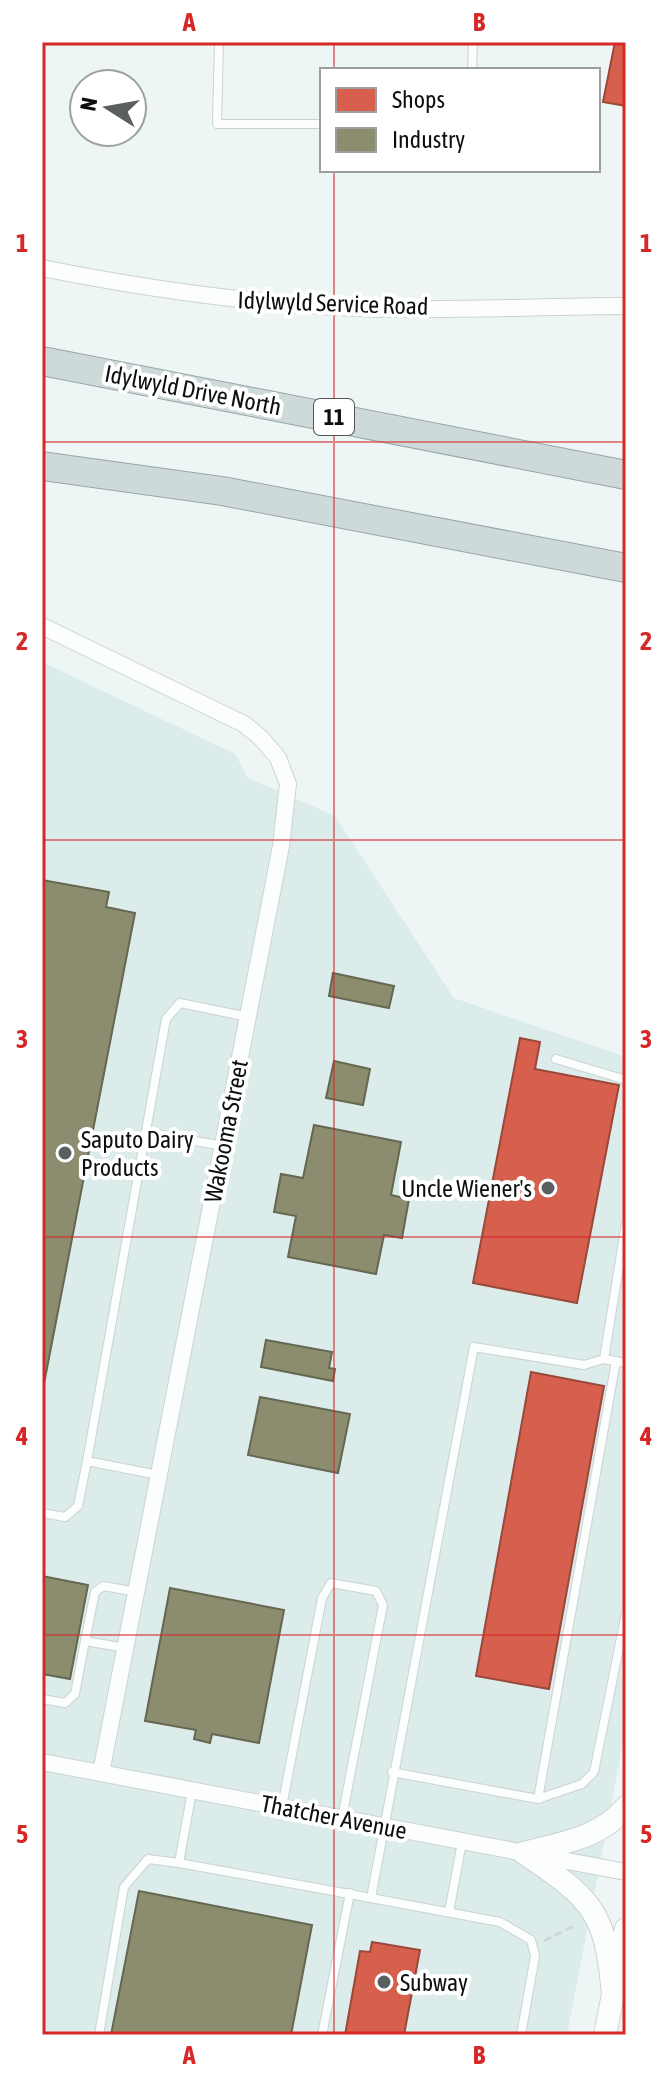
<svg xmlns="http://www.w3.org/2000/svg" width="668" height="2077" viewBox="0 0 668 2077" font-family="'Asap Condensed',sans-serif">
	<style>
		.built { fill: #dbecea }
		.shops { fill: #d6604d; stroke: #99483a; stroke-width: 2 }
		.industry { fill: #8c8c6e; stroke: #656752; stroke-width: 2 }
		.lines { fill: none; stroke-linecap: round; stroke-linejoin: round }
		.lane-casing { stroke: #ccd2d2; stroke-width: 10 }
		.street-casing { stroke: #ccd2d2; stroke-width: 18 }
		.secondary-casing { stroke: #ccd2d2; stroke-width: 24 }
		.highway-casing { stroke: #97a7a5; stroke-width: 30 }
		.path { stroke: #d3d6d6; stroke-width: 3; stroke-dasharray: 8 4; stroke-linecap: butt }
		.lane { stroke: #fcfefe; stroke-width: 8 }
		.street { stroke: #fcfefe; stroke-width: 16 }
		.secondary { stroke: #fcfefe; stroke-width: 22 }
		.highway { stroke: #cddad9; stroke-width: 28 }
		.grid { fill: none; stroke: #d62828; stroke-width: 2; stroke-opacity: 0.55 }
		.poi-dot { fill: #5a6060; stroke: #fff; stroke-width: 3 }
		.labels { text-anchor: middle; dominant-baseline: central; stroke-width: 8; stroke-linejoin: round; paint-order: stroke }
		.shield { fill: #fff; stroke: #545857; stroke-width: 2 }
		.shield-label { font-size: 22px; font-weight: bold; fill: #0b100f }
		.street-label { font-size: 24px; fill: #0b100f; stroke: #fff }
		.poi-label { font-size: 24px; fill: #0b100f; stroke: #fff; text-anchor: start }
		.neatline { fill: none; stroke: #d62828; stroke-width: 3 }
		.grid-label { font-size: 26px; text-anchor: middle; font-weight: bold; fill: #d62828 }
	</style>
	<rect width="100%" height="100%" fill="#eef6f5"/>
	<path class="built" d="M42 662 235 754 248 778 335 816 454 998 626 1057V1728L567 2035H42Z"/>
	<path class="shops" d="M615 42H626V106L603 102Z
		M520 1038 540 1042 535 1069 619 1085 577 1303 473 1283Z
		M531 1372 604 1386 549 1689 476 1676Z
		M372 1942 420 1950 404 2035H345L360 1951 370 1952Z"/>
	<path class="industry" d="M42 880 109 892 106 907 135 913 42 1394Z
		M333 973 394 986 389 1008 329 996Z
		M334 1061 370 1069 363 1105 326 1098Z
		M314 1125 401 1142 391 1195 409 1199 402 1238 384 1235 376 1274 288 1257 296 1216 274 1212 281 1174 303 1178Z
		M266 1340 332 1352 329 1368 335 1369 333 1381 261 1367Z
		M260 1397 350 1414 338 1473 248 1455Z
		M42 1576 88 1585 70 1679 42 1674Z
		M170 1588 284 1610 259 1743 212 1734 210 1743 194 1739 196 1730 145 1721Z
		M139 1891 312 1925 291 2035H111Z"/>
	<g class="lines">
		<g class="lane-casing">
			<path id="lane" d="M219 42 217 124H322
				M472 70 473 42
				M556 1059 626 1080
				M146 1132 223 1146
				M604 1359 626 1223
				M158 1475 87 1461 166 1019 180 1003 248 1017
				M42 1513 65 1517 78 1506 87 1461
				M85 1641 95 1592 103 1586 137 1592
				M42 1699 65 1703 75 1694 85 1641 126 1648
				M392 1772 538 1799 582 1784 594 1772 626 1613
				M192 1791 179 1863 371 1898 474 1347 584 1365 604 1359 626 1363
				M538 1799 616 1361
				M282 1807 322 1598 331 1583 376 1591 383 1605 342 1818
				M371 1898 500 1922 531 1940 535 1956 521 2035
				M449 1912 462 1842
				M99 2035 124 1887 148 1859 179 1863
				M322 2035 350 1893"/>
		</g>
		<g class="street-casing">
			<path id="street" d="M42 268C147 289 250 304 357 308 446 312 537 306 626 306
				M42 626 244 724 261 738 278 758 288 784 281 846 101 1773
				M42 1762 626 1872"/>
		</g>
		<g class="secondary-casing">
			<path id="secondary" d="M524 1853C592 1899 606 1911 613 1995
				M524 1853C561 1843 601 1838 626 1807
				M605 2035 626 1929"/>
		</g>
		<g class="highway-casing">
			<path id="highway" d="M42 361 626 475
				M42 466 222 491 626 568"/>
		</g>
		<path class="path" d="M544 1941 576 1925"/>
		<use href="#lane" class="lane"/>
		<use href="#street" class="street"/>
		<use href="#secondary" class="secondary"/>
		<use href="#highway" class="highway"/>
	</g>
	<path class="grid" d="M334 42V70M334 170V2035M42 442H626M42 840H626M42 1237H626M42 1635H626"/>
	<g class="poi-dot">
		<circle cx="65" cy="1153" r="8"/>
		<circle cx="548" cy="1188" r="8"/>
		<circle cx="384" cy="1982" r="8"/>
	</g>
	<g class="labels">
		<rect class="shield" x="314" y="399" width="40" height="36" rx="6"/>
		<g class="shield-label">
			<text x="334" y="417">11</text>
		</g>
		<g class="street-label">
			<text transform="translate(333 303) rotate(2)">Idylwyld Service Road</text>
			<text transform="translate(193 390) rotate(11)">Idylwyld Drive North</text>
			<text transform="translate(226 1131) rotate(-79)">Wakooma Street</text>
			<text transform="translate(334 1817) rotate(11)">Thatcher Avenue</text>
		</g>
		<g class="poi-label">
			<text x="81" y="1139">Saputo Dairy<tspan x="81" dy="28">Products</tspan></text>
			<text x="532" y="1188" text-anchor="end">Uncle Wiener's</text>
			<text x="400" y="1982">Subway</text>
		</g>
	</g>
	<rect width="668" height="2077" fill="none" stroke="#ffffff" stroke-width="88"/>
	<rect x="320" y="68" width="280" height="104" fill="#ffffff" stroke="#9d9f9f" stroke-width="2"/>
	<rect x="336" y="88" width="40" height="24" fill="#d6604d" stroke="#9d9f9f" stroke-width="2"/>
	<text x="392" y="108" font-size="24" fill="#0b100f">Shops</text>
	<rect x="336" y="128" width="40" height="24" fill="#8c8c6e" stroke="#9d9f9f" stroke-width="2"/>
	<text x="392" y="148" font-size="24" fill="#0b100f">Industry</text>
	<g transform="translate(108 108) rotate(281)"><circle r="38" fill="#ffffff" stroke="#9d9f9f" stroke-width="2"/>
	<path d="M0-6L14 30L0 20L-14 30Z" fill="#5a6060"/>
	<text y="-12" font-size="22" font-weight="bold" text-anchor="middle" fill="#0b100f">N</text>
	</g>
	<rect x="44" y="44" width="580" height="1989" class="neatline"/>
	<g class="grid-label">
		<text x="189" y="31">A</text>
		<text x="479" y="31">B</text>
		<text x="22" y="252">1</text>
		<text x="646" y="252">1</text>
		<text x="22" y="650">2</text>
		<text x="646" y="650">2</text>
		<text x="22" y="1048">3</text>
		<text x="646" y="1048">3</text>
		<text x="22" y="1445">4</text>
		<text x="646" y="1445">4</text>
		<text x="22" y="1843">5</text>
		<text x="646" y="1843">5</text>
		<text x="189" y="2064">A</text>
		<text x="479" y="2064">B</text>
	</g>
</svg>
